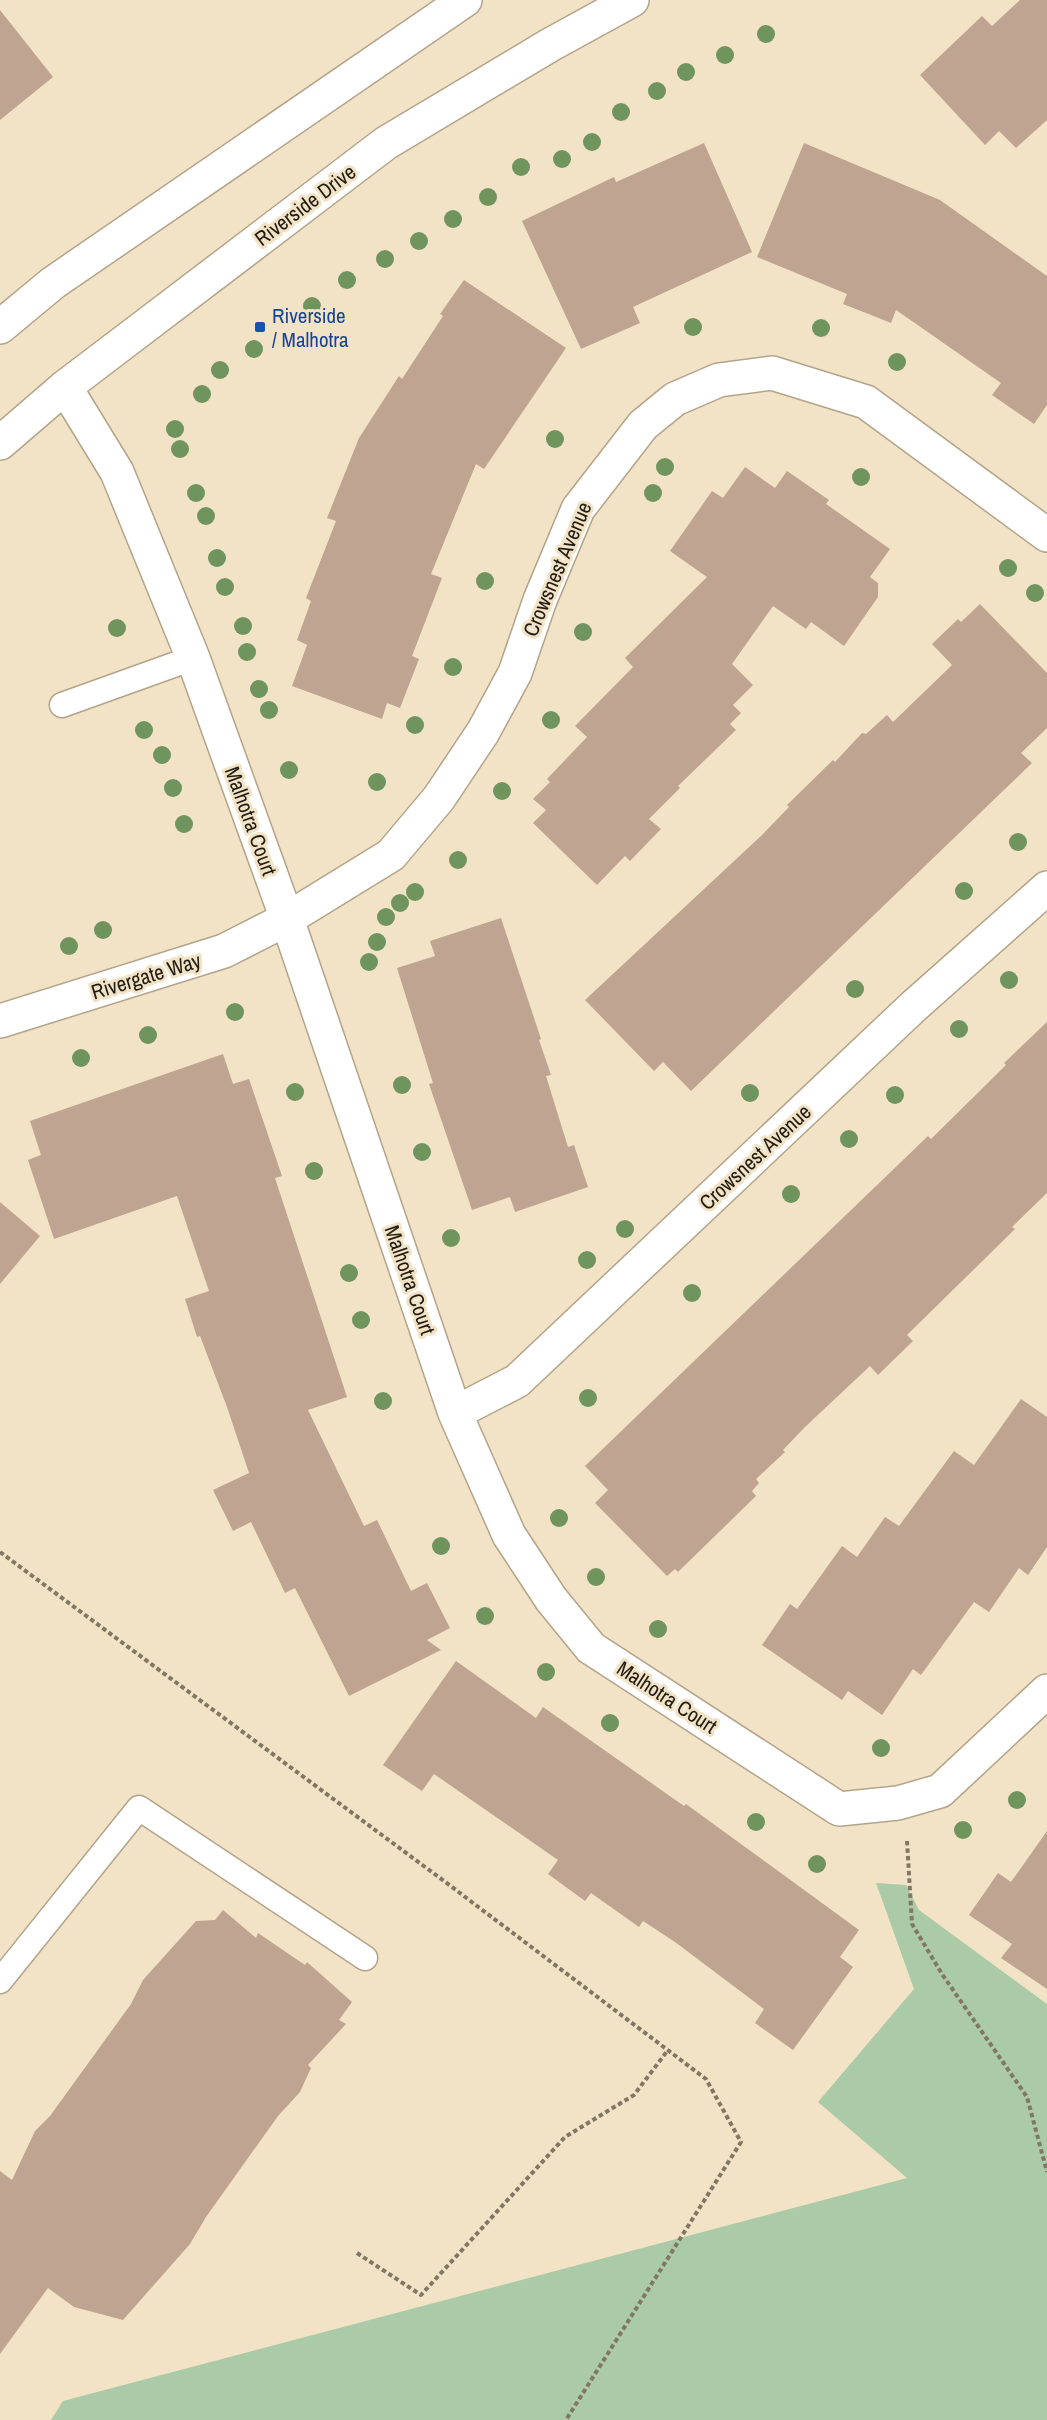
<svg xmlns="http://www.w3.org/2000/svg" width="1047" height="2420" viewBox="0 0 1047 2420" font-family="'Archivo Narrow',sans-serif">
	<style>
		.green { fill: #abcba8 }
		.building { fill: #bea491 }
		.lines { fill: none; stroke-linecap: round; stroke-linejoin: round }
		.lane-casing { stroke: #b3a489; stroke-width: 27 }
		.street-casing { stroke: #b3a489; stroke-width: 36 }
		.primary-casing { stroke: #b3a489; stroke-width: 36 }
		.path { stroke: #817764; stroke-width: 4; stroke-dasharray: 4.5 3; stroke-linecap: butt }
		.lane { stroke: #fff; stroke-width: 24 }
		.street { stroke: #fff; stroke-width: 33 }
		.primary { stroke: #fff; stroke-width: 33 }
		.tree { fill: #70945d }
		.transit-dot { fill: #1a4fb4; stroke: #f2e3c7; stroke-width: 2 }
		.labels { text-anchor: middle; dominant-baseline: central; stroke-width: 6; stroke-linejoin: round; paint-order: stroke }
		.street-label { font-size: 21px; fill: #211c11; stroke: #f2e3c7 }
		.transit-label { font-size: 21px; fill: #164399; stroke: #f2e3c7; text-anchor: start }
	</style>
	<rect width="100%" height="100%" fill="#f2e3c7"/>
	<path class="green" d="M876 1883 906 1885 919 1910 1047 2004V2420H51L63 2401 907 2178 818 2102 914 1989Z"/>
	<path class="building" d="M1020 0H1047V120L1016 148 999 131 985 145 920 75 982 16 992 26Z
		M0 10 53 77 0 120Z
		M704 143 752 252 633 307 640 323 581 349 522 221 614 177 616 182Z
		M804 143 940 200 1047 276V405L1034 424 992 395 1001 383 896 310 891 323 866 313 843 304 847 294 757 257Z
		M464 280 566 348 484 469 476 464 431 574 442 578 412 656 419 659 400 708 387 703 382 719 292 686 307 645 297 640 311 601 306 598 336 521 327 518 359 438 399 376 402 379 443 316 440 314Z
		M745 467 775 488 787 471 829 500 826 504 890 549 870 577 878 583V597L844 646 811 622 806 629 773 606 732 664 753 685 733 705 741 713 730 724 736 730 678 786 680 788 649 819 661 829 630 861 625 856 597 885 533 823 546 810 533 799 550 782 547 779 587 737 575 726 633 667 625 658 707 577 670 551 712 491 723 498Z
		M980 604 1047 673V728L1021 753 1032 763 691 1091 663 1062 654 1071 585 1000 762 835 789 807 787 805 833 760 835 762 862 733 866 734 887 715 893 722 952 665 932 644 958 619 961 622Z
		M501 918 541 1039 539 1040 551 1075 546 1076 568 1147 574 1145 588 1187 515 1212 510 1197 472 1210 429 1084 433 1083 397 968 435 956 430 941Z
		M1047 1022V1193L1012 1227 1015 1229 907 1335 913 1341 878 1375 870 1366 805 1427 783 1450 785 1452 756 1479 759 1483 752 1491 756 1496 678 1572 675 1569 667 1576 595 1503 608 1490 585 1466 928 1136 931 1139 1006 1065 1004 1063Z
		M223 1054 233 1084 249 1079 282 1176 275 1178 347 1397 308 1410 364 1526 377 1520 411 1591 427 1583 450 1628 427 1640 441 1650 349 1696 295 1588 285 1593 251 1522 233 1531 213 1490 249 1473 227 1407 200 1336 197 1337 185 1299 209 1291 177 1196 54 1239 28 1160 41 1155 30 1121Z
		M0 1202 40 1236 0 1284Z
		M1021 1399 1047 1417V1547L1028 1575 1019 1568 989 1612 974 1602 921 1675 913 1669 882 1715 848 1691 842 1700 762 1645 790 1604 797 1609 842 1546 857 1557 885 1517 899 1526 954 1451 974 1465Z
		M456 1661 536 1718 543 1707 684 1806 686 1804 859 1930 840 1957 853 1967 793 2050 755 2023 764 2009 675 1942 643 1921 639 1927 591 1893 585 1901 548 1874 558 1860 434 1774 422 1791 383 1765Z
		M1047 1831V1989L1001 1958 1012 1944 969 1915 998 1873 1011 1882Z
		M223 1910 256 1938 258 1933 305 1965 307 1962 352 2002 339 2020 346 2024 308 2065 311 2068 300 2092 278 2116 206 2217 190 2244 123 2320 74 2307 48 2288 0 2354V2171L12 2180 35 2131 50 2116 131 2004 143 1980 196 1921 215 1920Z"/>
	<g class="lines">
		<g class="lane-casing">
			<path id="lane" d="M62 705 193 658
				M0 1981 139 1808 365 1958"/>
		</g>
		<g class="street-casing">
			<path id="street" d="M65 387 117 472 193 658 287 919 455 1413 509 1535 551 1599 591 1648 839 1809 898 1803 940 1791 1047 1691
				M0 1021 224 951 287 919 391 855 439 798 483 732 515 673 540 600 578 509 643 425 675 399 719 380 772 373 866 402 1047 535
				M455 1413 517 1381 914 1006 1047 888"/>
		</g>
		<g class="primary-casing">
			<path id="primary" d="M0 327 53 283 465 0
				M0 443 65 387 386 143 550 45 632 0"/>
		</g>
		<path class="path" d="M0 1552 444 1881 706 2079 741 2142 566 2420
			M907 1841 912 1924 942 1974 1027 2097 1047 2172
			M357 2253 421 2295 565 2137 634 2095 668 2050"/>
		<use href="#lane" class="lane"/>
		<use href="#street" class="street"/>
		<use href="#primary" class="primary"/>
	</g>
	<g class="tree">
		<circle cx="766" cy="34" r="9"/>
		<circle cx="725" cy="55" r="9"/>
		<circle cx="686" cy="72" r="9"/>
		<circle cx="657" cy="91" r="9"/>
		<circle cx="621" cy="112" r="9"/>
		<circle cx="592" cy="142" r="9"/>
		<circle cx="562" cy="159" r="9"/>
		<circle cx="521" cy="167" r="9"/>
		<circle cx="488" cy="197" r="9"/>
		<circle cx="453" cy="219" r="9"/>
		<circle cx="419" cy="241" r="9"/>
		<circle cx="385" cy="259" r="9"/>
		<circle cx="347" cy="280" r="9"/>
		<circle cx="312" cy="306" r="9"/>
		<circle cx="693" cy="327" r="9"/>
		<circle cx="821" cy="328" r="9"/>
		<circle cx="254" cy="349" r="9"/>
		<circle cx="897" cy="362" r="9"/>
		<circle cx="220" cy="370" r="9"/>
		<circle cx="202" cy="394" r="9"/>
		<circle cx="175" cy="429" r="9"/>
		<circle cx="555" cy="439" r="9"/>
		<circle cx="180" cy="449" r="9"/>
		<circle cx="665" cy="467" r="9"/>
		<circle cx="861" cy="477" r="9"/>
		<circle cx="196" cy="493" r="9"/>
		<circle cx="653" cy="493" r="9"/>
		<circle cx="206" cy="516" r="9"/>
		<circle cx="217" cy="558" r="9"/>
		<circle cx="1008" cy="568" r="9"/>
		<circle cx="485" cy="581" r="9"/>
		<circle cx="225" cy="587" r="9"/>
		<circle cx="1035" cy="593" r="9"/>
		<circle cx="243" cy="626" r="9"/>
		<circle cx="117" cy="628" r="9"/>
		<circle cx="583" cy="632" r="9"/>
		<circle cx="247" cy="652" r="9"/>
		<circle cx="453" cy="667" r="9"/>
		<circle cx="259" cy="689" r="9"/>
		<circle cx="269" cy="710" r="9"/>
		<circle cx="551" cy="720" r="9"/>
		<circle cx="415" cy="725" r="9"/>
		<circle cx="144" cy="730" r="9"/>
		<circle cx="162" cy="755" r="9"/>
		<circle cx="289" cy="770" r="9"/>
		<circle cx="377" cy="782" r="9"/>
		<circle cx="173" cy="788" r="9"/>
		<circle cx="502" cy="791" r="9"/>
		<circle cx="184" cy="824" r="9"/>
		<circle cx="1018" cy="842" r="9"/>
		<circle cx="458" cy="860" r="9"/>
		<circle cx="964" cy="891" r="9"/>
		<circle cx="415" cy="892" r="9"/>
		<circle cx="400" cy="903" r="9"/>
		<circle cx="386" cy="917" r="9"/>
		<circle cx="103" cy="930" r="9"/>
		<circle cx="377" cy="942" r="9"/>
		<circle cx="69" cy="946" r="9"/>
		<circle cx="369" cy="962" r="9"/>
		<circle cx="1009" cy="980" r="9"/>
		<circle cx="855" cy="989" r="9"/>
		<circle cx="235" cy="1012" r="9"/>
		<circle cx="959" cy="1029" r="9"/>
		<circle cx="148" cy="1035" r="9"/>
		<circle cx="81" cy="1058" r="9"/>
		<circle cx="402" cy="1085" r="9"/>
		<circle cx="295" cy="1092" r="9"/>
		<circle cx="750" cy="1093" r="9"/>
		<circle cx="895" cy="1095" r="9"/>
		<circle cx="849" cy="1139" r="9"/>
		<circle cx="422" cy="1152" r="9"/>
		<circle cx="314" cy="1171" r="9"/>
		<circle cx="791" cy="1194" r="9"/>
		<circle cx="625" cy="1229" r="9"/>
		<circle cx="451" cy="1238" r="9"/>
		<circle cx="587" cy="1260" r="9"/>
		<circle cx="349" cy="1273" r="9"/>
		<circle cx="692" cy="1293" r="9"/>
		<circle cx="361" cy="1320" r="9"/>
		<circle cx="588" cy="1398" r="9"/>
		<circle cx="383" cy="1401" r="9"/>
		<circle cx="559" cy="1518" r="9"/>
		<circle cx="441" cy="1546" r="9"/>
		<circle cx="596" cy="1577" r="9"/>
		<circle cx="485" cy="1616" r="9"/>
		<circle cx="658" cy="1629" r="9"/>
		<circle cx="546" cy="1672" r="9"/>
		<circle cx="610" cy="1723" r="9"/>
		<circle cx="881" cy="1748" r="9"/>
		<circle cx="1017" cy="1800" r="9"/>
		<circle cx="756" cy="1822" r="9"/>
		<circle cx="963" cy="1830" r="9"/>
		<circle cx="817" cy="1864" r="9"/>
	</g>
	<rect class="transit-dot" x="254" y="321" width="12" height="12" rx="3"/>
	<g class="labels">
		<g class="street-label">
			<text transform="translate(305 205) rotate(-37)">Riverside Drive</text>
			<text transform="translate(557 569) rotate(-67)">Crowsnest Avenue</text>
			<text transform="translate(251 821) rotate(70)">Malhotra Court</text>
			<text transform="translate(146 976) rotate(-17)">Rivergate Way</text>
			<text transform="translate(755 1157) rotate(-43)">Crowsnest Avenue</text>
			<text transform="translate(410 1280) rotate(71)">Malhotra Court</text>
			<text transform="translate(667 1697) rotate(33)">Malhotra Court</text>
		</g>
		<g class="transit-label">
			<text x="272" y="315">Riverside<tspan x="272" dy="24">/ Malhotra</tspan></text>
		</g>
	</g>
</svg>
